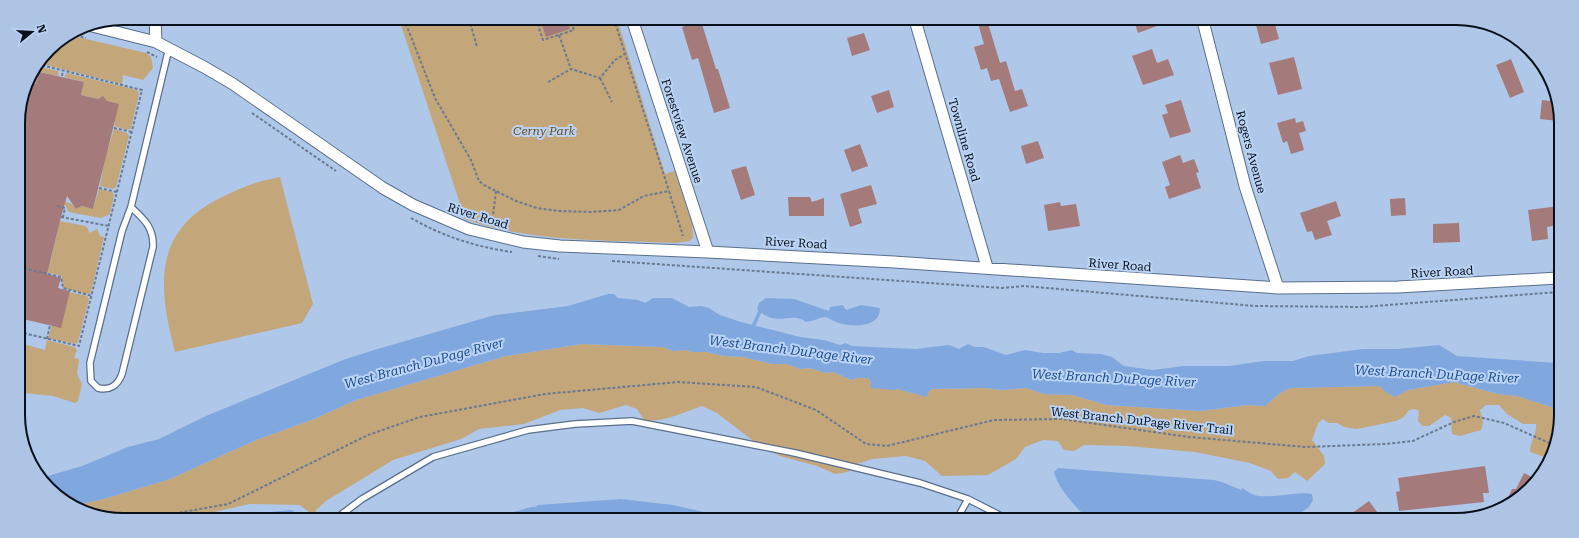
<svg xmlns="http://www.w3.org/2000/svg" width="1579" height="538" viewBox="0 0 1579 538" font-family="'Roboto Serif',serif">
	<style>
		.green { fill: #c4a67b }
		.water { fill: #81a8de }
		.lines { fill: none; stroke-linecap: round; stroke-linejoin: round }
		.stream { stroke: #81a8de; stroke-width: 3.5 }
		.building { fill: #a57a7b }
		.lane-casing { stroke: #5a6f8d; stroke-width: 8 }
		.street-casing { stroke: #5a6f8d; stroke-width: 13 }
		.path { stroke: #697a91; stroke-width: 2; stroke-dasharray: 3 2; stroke-linecap: butt }
		.lane { stroke: #fff; stroke-width: 5.5 }
		.street { stroke: #fff; stroke-width: 11 }
		.labels { text-anchor: middle; dominant-baseline: central; stroke-width: 4; stroke-linejoin: round; paint-order: stroke }
		.park-label { font-size: 12px; font-style: italic; fill: #694d20; stroke: #bbd4f5 }
		.street-label { font-size: 12px; fill: #08101b; stroke: #bbd4f5 }
		.water-label { font-size: 13px; font-style: italic; fill: #1b4c8d; stroke: #bbd4f5 }
		.rim { fill: none; stroke: #08101b; stroke-width: 2 }
	</style>
	<rect width="100%" height="100%" fill="#afc7e8"/>
	<path class="green" d="M399 19H617L665 174 675 171 692 224 693 237 690 241 676 243C605 240 532 243 465 219Z
		M69 35 146 53 151 57 153 68 143 80 123 75 122 84 38 63 49 48Z
		M36 66 58 71 59 76 39 72 36 84 27 82 29 77Z
		M67 73 137 90 139 94 131 128 127 130 114 126 115 123 103 96 98 99 81 95 84 82 64 77Z
		M114 129 127 133 129 136 116 187 113 189 100 186 104 164 96 147 108 149Z
		M280 177 313 304 302 323 175 352C158 287 152 231 222 197 241 187 259 181 280 177Z
		M99 189 112 192 114 195 110 214 101 218 69 212 63 201 72 204 76 209 82 206 93 209Z
		M60 221 86 226 90 233 97 229 100 236 104 237 91 292 88 294 63 288 62 276 19 266V256L50 263Z
		M69 292 87 296 89 299 78 342 75 344 48 338 52 325Z
		M47 340 74 347 77 350 74 358 79 359 77 374 82 384 78 401 75 403 53 396 24 393 20 385 19 343 45 350Z
		M582 344 663 347 673 351 686 350 692 352H706L724 356 743 357 772 364H786L801 369 810 368 826 373 833 372 852 380 856 378H868L871 381 870 385 897 389 927 396 929 391 933 389 984 388 1002 390 1026 388 1044 394 1072 395 1107 405 1200 411 1248 405 1265 406 1280 393 1290 388 1380 386 1384 391 1395 397 1408 390 1454 382 1498 394 1517 396 1558 409 1557 443 1550 459 1530 452C1530 442 1537 434 1536 424H1523L1507 414 1499 405H1486L1480 410 1483 423 1481 430 1460 436 1452 434 1451 418 1445 415 1429 426H1423L1418 421 1419 411 1415 409 1409 410 1404 417 1396 421 1357 429 1344 427 1337 423H1329L1323 419 1318 423 1312 440 1324 456 1325 464 1307 481 1295 472 1288 478 1278 479 1271 471 1250 463 1195 452 1127 446 1084 445 1074 451 1064 450 1058 441 1043 440 1025 447 1016 459 988 475 942 476 925 461 906 456 872 459 857 464 848 472 835 474 817 466 780 456 756 443 717 413 702 406C683 412 664 423 644 420L637 409 626 405 599 413 583 408 560 410 524 424 479 429 461 439 393 460 326 501 316 510 315 517 300 505 250 504 191 517 95 516 77 505 104 499 170 479 256 440 314 419 356 400 506 356Z"/>
	<path class="water" d="M608 294H614L618 298 638 300 645 303 653 298H672L689 307 701 306 709 308 720 315 741 322 800 337 824 340 840 345 846 343 851 346 916 349 949 345 959 349 968 344 975 347H984L1006 355 1025 350 1043 353H1059L1072 350 1077 353 1101 354 1112 357 1124 366 1153 370 1183 366H1229L1264 361H1293L1309 356 1363 349H1397L1439 345 1457 356 1558 363V409L1517 396 1498 394 1454 382 1408 390 1395 397 1384 391 1380 386 1290 388 1280 393 1265 406 1248 405 1200 411 1107 405 1072 395 1044 394 1026 388 1002 390 984 388 933 389 929 391 927 397 897 389 894 390 872 388 870 387 871 381 868 378H856L852 380 833 372 826 373 810 368 801 369 786 364H772L743 357 724 356 706 352H692L686 350 673 351 663 347 582 344 506 356 356 400 314 419 256 440 170 479 104 499 77 505 44 485 41 478 82 466 128 447 159 439 206 416 343 360 374 350 495 315 568 306Z
		M766 298 794 299 829 311 830 307 843 305 846 310 861 305 880 308C880 328 854 327 839 323 835 322 829 318 825 317 821 317 811 322 806 322 792 310 777 329 757 309L759 303Z
		M1058 468 1214 480 1222 482 1241 490 1242 488C1248 491 1251 495 1259 496 1271 498 1304 491 1312 494L1313 500 1309 507 1292 519H1088C1076 507 1058 489 1054 472Z
		M621 499 673 505 731 518H639C621 511 603 509 586 518L496 517 531 507H535L538 505Z
		M291 510 294 511 289 517H251L270 512Z"/>
	<g class="lines">
		<path class="stream" d="M752 329 760 311"/>
	</g>
	<path class="building" d="M540 19H567L570 29 546 37Z
		M977 20H987L1000 63 1006 61 1015 91 1022 89 1028 106 1010 112 999 79 991 81 987 68 981 70 974 47 984 44Z
		M701 21 716 69H718L730 108 714 113 698 58 692 60 682 27Z
		M1134 21H1168V22L1138 33Z
		M1255 21H1274L1279 39 1261 44Z
		M864 33 870 50 852 56 847 38Z
		M1152 49 1157 63 1168 59 1174 75 1143 85 1132 56Z
		M1294 57 1302 89 1278 95 1269 63Z
		M1511 59 1524 92 1510 98 1496 65Z
		M39 72 84 82 81 95 98 99 103 96 107 101 119 104 93 209 82 206 76 209 67 196 61 217 47 274 61 278 58 288 70 291 61 328 19 318 18 116 27 82 36 84Z
		M889 90 894 107 877 113 871 96Z
		M1181 100 1191 132 1170 138 1162 115 1168 113 1165 105Z
		M1542 100 1559 102V121L1540 119Z
		M1295 118 1296 123 1303 121 1306 131 1299 133 1304 150 1291 154 1287 141 1283 143 1277 123Z
		M1038 141 1044 158 1026 164 1021 146Z
		M860 144 868 166 852 172 844 150Z
		M1180 155 1183 163 1194 159 1199 172 1196 173 1201 188 1169 199 1165 187 1170 185 1162 162Z
		M746 166 755 195 741 200 731 170Z
		M871 185 877 204 858 209 862 223 850 227 840 194Z
		M788 197H810L812 202 824 198V216H789Z
		M1405 198 1406 215 1391 216 1390 199Z
		M1336 201 1341 216 1327 221 1332 235 1315 240 1312 231 1307 232 1300 213Z
		M1060 202 1061 206 1076 204 1080 226 1048 231 1044 205Z
		M1559 206 1558 225 1547 227 1548 239 1532 241 1528 210Z
		M1459 223 1460 242 1433 243V224Z
		M1485 466 1489 493H1483L1484 502 1399 511 1396 492 1400 491 1398 478Z
		M1524 473 1538 480 1520 498 1505 504 1512 489H1516Z
		M1369 501 1383 520 1344 519Z"/>
	<g class="lines">
		<g class="lane-casing">
			<path id="lane" d="M131 207C144 219 154 228 153 247L122 374C118 385 110 391 98 388L91 381 90 363 122 231 131 207 169 48
				M968 499 1007 519
				M338 517 362 499 433 457 528 430 575 424 632 421 795 453 920 483 968 499 957 519"/>
		</g>
		<g class="street-casing">
			<path id="street" d="M155 18 156 42
				M632 19 708 252
				M915 20 987 267
				M1203 21 1245 186 1278 288
				M88 25 156 42 204 67 233 84 383 188 413 205 469 229 523 242 560 246 708 252 894 262 1278 288 1398 287 1558 278"/>
		</g>
		<path class="path" d="M404 19 435 98 471 160 479 181 484 185 516 201 537 208 558 211 591 212 619 210 644 196 669 191 683 236
			M469 19 477 47
			M536 19 543 40 574 30 570 19
			M614 19 669 191
			M71 34 86 38
			M559 35 571 69
			M147 52 157 57
			M62 76 63 71
			M600 78 612 102
			M548 82 571 69 600 78 615 60 625 54
			M252 113 336 171
			M114 128 132 132
			M99 188 117 192
			M57 206 65 208 63 217
			M61 217 109 226
			M411 218C442 236 476 247 512 252
			M492 224 496 191
			M538 256 559 259
			M612 261 1002 288 1024 286 1255 306 1362 307 1558 292
			M19 267 61 277 63 288 92 296
			M19 332 79 346 142 90 37 64
			M47 339 50 325
			M155 517 228 504 368 435 420 417 545 394 678 382 756 387 816 410 866 444 887 446 994 420 1062 419 1189 437 1306 447 1385 444 1413 441 1454 422 1474 416 1504 423 1556 446"/>
		<use href="#lane" class="lane"/>
		<use href="#street" class="street"/>
	</g>
	<g class="labels">
		<g class="park-label">
			<text x="544" y="131">Cerny Park</text>
		</g>
		<g class="street-label">
			<text transform="translate(682 131) rotate(72)">Forestview Avenue</text>
			<text transform="translate(964 140) rotate(74)">Townline Road</text>
			<text transform="translate(1251 152) rotate(75)">Rogers Avenue</text>
			<text transform="translate(478 216) rotate(17)">River Road</text>
			<text transform="translate(796 243) rotate(3)">River Road</text>
			<text transform="translate(1120 265) rotate(4)">River Road</text>
			<text transform="translate(1442 272) rotate(-3)">River Road</text>
			<text transform="translate(1142 421) rotate(6)">West Branch DuPage River Trail</text>
		</g>
		<g class="water-label">
			<text transform="translate(791 350) rotate(7)">West Branch DuPage River</text>
			<text transform="translate(424 363) rotate(-15)">West Branch DuPage River</text>
			<text transform="translate(1437 374) rotate(3)">West Branch DuPage River</text>
			<text transform="translate(1114 378) rotate(3)">West Branch DuPage River</text>
		</g>
	</g>
	<path d="M0 0H1579V538H0ZM123 25H1456A98 98 0 0 1 1554 123V415A98 98 0 0 1 1456 513H123A98 98 0 0 1 25 415V123A98 98 0 0 1 123 25Z" fill="#adc4e4" fill-rule="evenodd"/>
	<path class="rim" d="M123 25H1456A98 98 0 0 1 1554 123V415A98 98 0 0 1 1456 513H123A98 98 0 0 1 25 415V123A98 98 0 0 1 123 25Z"/>
	<g transform="translate(32 32) rotate(72)" stroke="#bbd4f5" stroke-width="3" paint-order="stroke">
	<path d="M0-3L7 15L0 10L-7 15Z" fill="#08101b"/>
	<text y="-6" font-size="11" font-weight="bold" text-anchor="middle" fill="#08101b">N</text>
	</g>
</svg>
